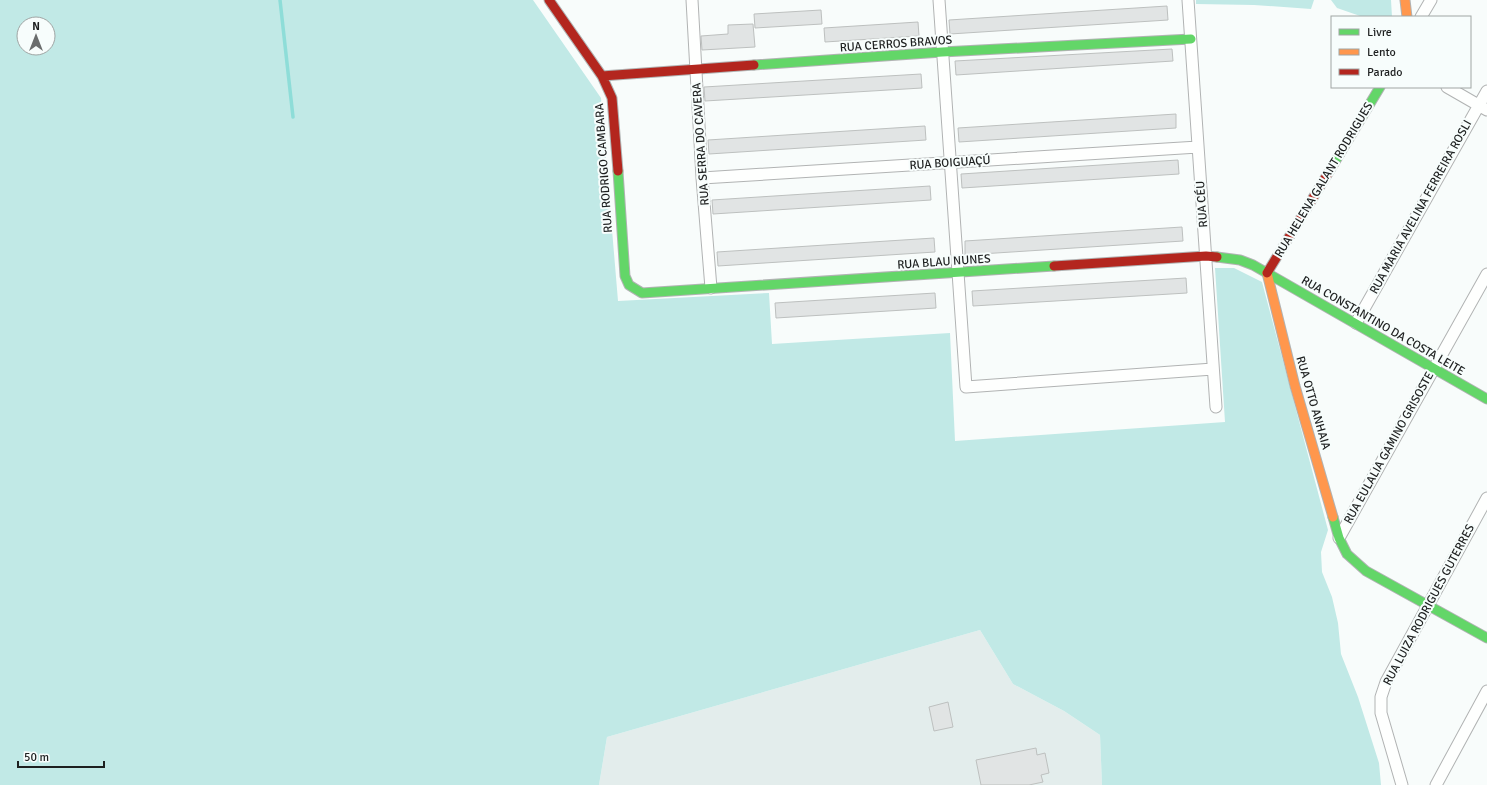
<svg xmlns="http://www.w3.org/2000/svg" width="1487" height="785" viewBox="0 0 1487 785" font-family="Signika,sans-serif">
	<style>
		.built { fill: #e3edec }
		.green { fill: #c1e9e6; fill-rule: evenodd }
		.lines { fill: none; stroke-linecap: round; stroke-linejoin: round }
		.stream { stroke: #8eddd8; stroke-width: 3.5 }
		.building { fill: #e1e4e4; stroke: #bdc0bf }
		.street-casing { stroke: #b1b3b3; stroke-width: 13 }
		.fast-casing { stroke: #b1b3b3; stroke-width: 11 }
		.slow-casing { stroke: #b1b3b3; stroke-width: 11 }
		.jam-casing { stroke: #b1b3b3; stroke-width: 11 }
		.street { stroke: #fefffe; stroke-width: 11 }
		.fast { stroke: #63d668; stroke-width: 9 }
		.slow { stroke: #ff974d; stroke-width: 9 }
		.jam { stroke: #b3261e; stroke-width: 9 }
		.labels { text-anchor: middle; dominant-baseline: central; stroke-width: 4; stroke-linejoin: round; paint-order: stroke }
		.street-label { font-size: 12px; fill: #1e2020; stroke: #f7fdfc }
	</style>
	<rect width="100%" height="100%" fill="#f8fcfb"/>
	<path class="built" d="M980 630 1013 684 1064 711 1100 735 1102 785H599L607 737Z"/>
	<path class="green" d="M0 0H533L601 98 618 301 769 293 772 344 950 333 955 441 1225 422 1215 268H1234L1262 282 1328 530 1321 552 1322 572 1332 597 1338 623 1341 654 1358 697 1379 763 1381 785H1102L1100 735 1064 711 1013 684 980 630 607 737 599 785H0ZM24 24H48V48H24Z
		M1196 0H1314L1311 9 1254 5 1196 4Z
		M1331 0H1391L1392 17H1363L1337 8Z"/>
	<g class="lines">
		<path class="stream" d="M280 0 293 117"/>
	</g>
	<path class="building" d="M1167 6 1168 20 950 34 949 20Z
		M821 10 822 24 755 28 754 14Z
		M918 22 919 36 825 42 824 28Z
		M753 24 755 47 702 50 701 36 728 34V25Z
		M1172 49 1173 61 956 75 955 61Z
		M921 74 922 88 705 101 704 87Z
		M1176 114V128L959 142 958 128Z
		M925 126 926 140 709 154 708 140Z
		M1178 160 1179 174 962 188 961 174Z
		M930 186 931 200 713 214 712 200Z
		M1182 227 1183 241 965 255V241Z
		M934 238 935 252 718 266 717 252Z
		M1186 278 1187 293 973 306 972 291Z
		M935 293 936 308 776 318 775 303Z
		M948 702 953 727 934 731 929 707Z
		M1036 748 1037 755 1045 753 1049 773 1041 775 1043 782 1029 785H981L976 760Z"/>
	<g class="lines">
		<g class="street-casing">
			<path id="street" d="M692 0 702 178 711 288
				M939 0 966 387 1213 369
				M1188 0 1216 407
				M1421 17 1431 0
				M1447 87 1487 110
				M702 178 1198 147
				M1356 323 1487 91
				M1339 538 1487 274
				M1402 785 1381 713V697L1386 682 1487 498
				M1436 785 1487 691"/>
		</g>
		<g class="fast-casing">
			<path id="fast" d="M754 65 942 52 1191 39
				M1330 170 1380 87
				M618 171 625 276 629 285 642 293 1054 266
				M1217 257 1240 260 1253 265 1487 399
				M1333 517 1339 538 1347 554 1366 571 1487 638"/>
		</g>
		<g class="slow-casing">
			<path id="slow" d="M1405 0 1407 17
				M1267 273 1295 386 1333 517"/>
		</g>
		<g class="jam-casing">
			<path id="jam" d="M549 0 602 76 612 98 618 171
				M602 76 754 65
				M1054 266 1206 256 1217 257
				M1267 273 1330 170"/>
		</g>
		<use href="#street" class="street"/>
		<use href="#fast" class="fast"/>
		<use href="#slow" class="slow"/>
		<use href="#jam" class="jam"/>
	</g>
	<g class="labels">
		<g class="street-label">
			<text transform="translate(896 44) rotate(-4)">RUA CERROS BRAVOS</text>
			<text transform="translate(701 144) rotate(-94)">RUA SERRA DO CAVERA</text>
			<text transform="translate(950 163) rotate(-4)">RUA BOIGUAÇÚ</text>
			<text transform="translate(604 168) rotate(-94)">RUA RODRIGO CAMBARA</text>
			<text transform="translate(1324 180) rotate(-59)">RUA HELENA GALANT RODRIGUES</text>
			<text transform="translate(1202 204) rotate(-94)">RUA CÉU</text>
			<text transform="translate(1421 207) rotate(-61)">RUA MARIA AVELINA FERREIRA ROSLI</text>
			<text transform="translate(944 262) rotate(-4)">RUA BLAU NUNES</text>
			<text transform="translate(1383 326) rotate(30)">RUA CONSTANTINO DA COSTA LEITE</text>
			<text transform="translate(1313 403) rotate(74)">RUA OTTO ANHAIA</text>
			<text transform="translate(1389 448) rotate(-61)">RUA EULALIA GAMINO GRISOSTE</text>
			<text transform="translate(1429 605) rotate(-62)">RUA LUIZA RODRIGUES GUTERRES</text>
		</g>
	</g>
	<rect x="1331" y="16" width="140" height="72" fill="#f7fdfc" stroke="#a0a5a4"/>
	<rect x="1339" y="29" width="20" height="6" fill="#63d668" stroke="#a0a5a4"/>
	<text x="1367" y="36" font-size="12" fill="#1e2020">Livre</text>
	<rect x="1339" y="49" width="20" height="6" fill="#ff974d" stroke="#a0a5a4"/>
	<text x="1367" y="56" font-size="12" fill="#1e2020">Lento</text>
	<rect x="1339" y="69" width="20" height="6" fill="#b3261e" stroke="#a0a5a4"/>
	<text x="1367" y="76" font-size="12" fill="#1e2020">Parado</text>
	<g transform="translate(36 36)"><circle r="19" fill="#f7fdfc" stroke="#a0a5a4"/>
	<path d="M0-3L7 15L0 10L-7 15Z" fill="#6a6d6d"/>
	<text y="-6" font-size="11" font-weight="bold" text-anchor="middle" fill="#1e2020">N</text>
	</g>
	<path d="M18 761v6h86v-6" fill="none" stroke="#1e2020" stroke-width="2"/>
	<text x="24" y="761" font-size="12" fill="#1e2020" stroke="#f7fdfc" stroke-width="3" paint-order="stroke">50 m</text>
</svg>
